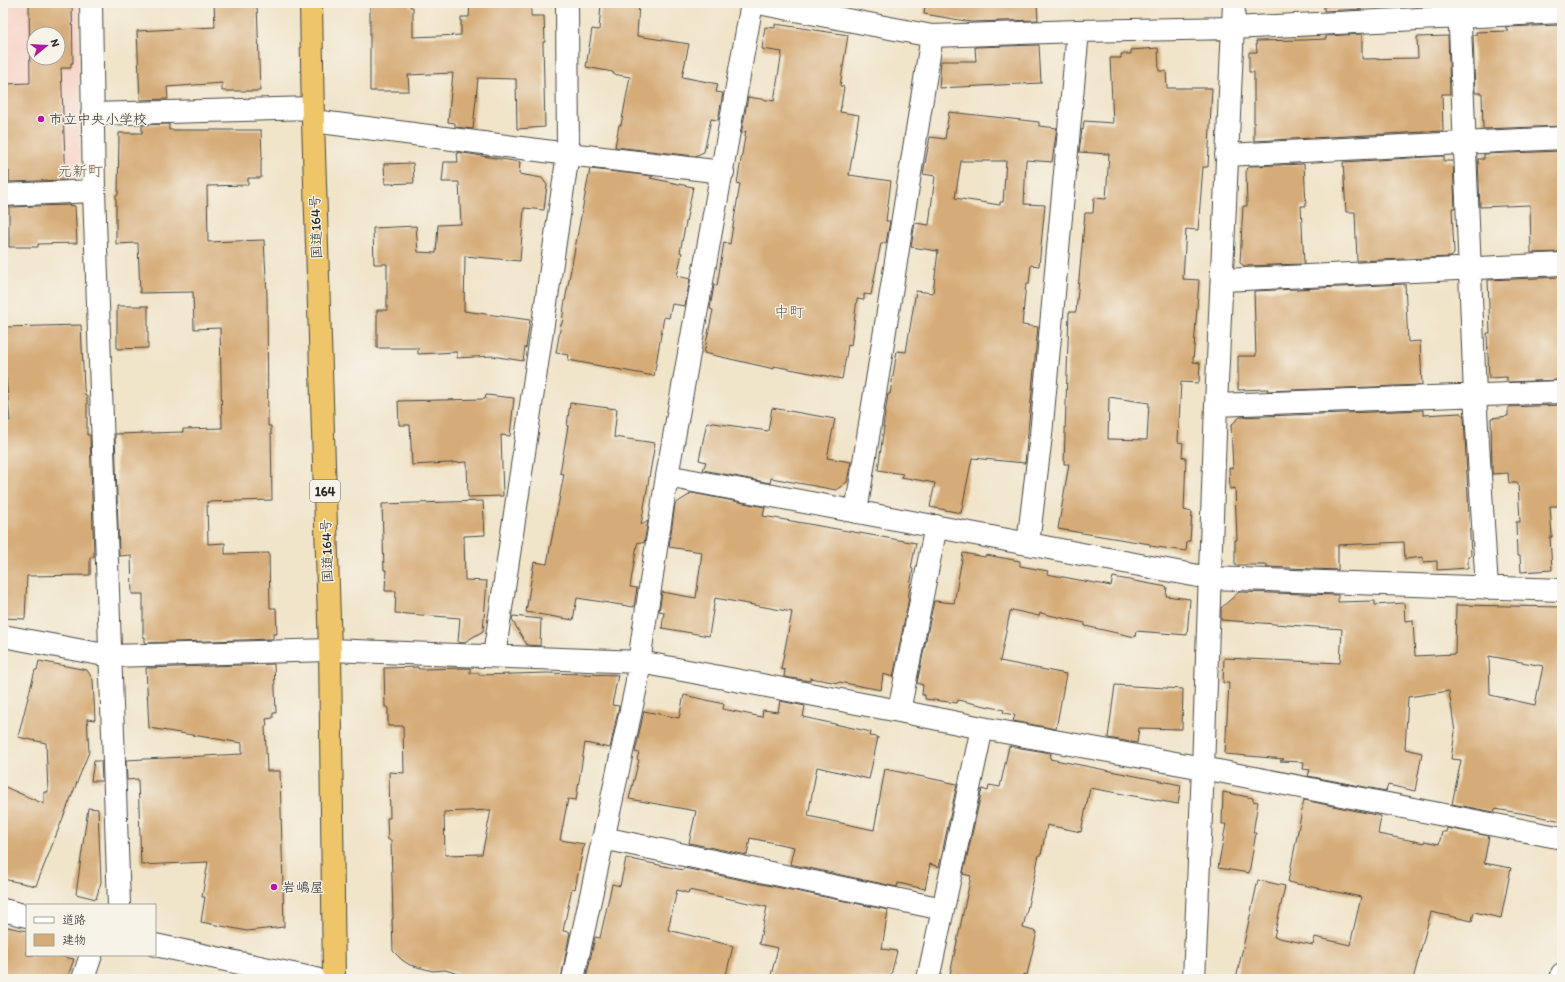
<svg xmlns="http://www.w3.org/2000/svg" width="1565" height="982" viewBox="0 0 1565 982" font-family="Itim,'Klee One',sans-serif">
	<style>
		.built { fill: #f7d1c7; fill-rule: evenodd }
		.building { fill: #d5ab77; fill-rule: evenodd }
		.lines { fill: none; stroke-linecap: round; stroke-linejoin: round }
		.minor-casing { stroke: #494743; stroke-width: 24 }
		.tertiary-casing { stroke: #494743; stroke-width: 24 }
		.trunk-casing { stroke: #494743; stroke-width: 24 }
		.minor { stroke: #fff; stroke-width: 22 }
		.tertiary { stroke: #fff; stroke-width: 22 }
		.trunk { stroke: #eec569; stroke-width: 22 }
		.poi-dot { fill: #b5179e; stroke: #f7f3e8; stroke-width: 1.5 }
		.labels { text-anchor: middle; dominant-baseline: central; stroke-width: 3; stroke-linejoin: round; paint-order: stroke }
		.shield { fill: #f7f3e8; stroke: #686764; stroke-width: 1 }
		.shield-label { font-size: 13px; font-weight: bold; fill: #2b2b2b }
		.poi-label { font-size: 14px; fill: #2b2b2b; stroke: #f7f3e8; text-anchor: start }
		.street-label { font-size: 14px; fill: #2b2b2b; stroke: #f7f3e8 }
		.neighbourhood-label { font-size: 15px; fill: #665846; stroke: #f7f3e8 }
	</style>
	<rect width="100%" height="100%" fill="#f7f3e8"/>
	<filter id="ink" filterUnits="userSpaceOnUse"><feTurbulence type="fractalNoise" baseFrequency=".025" numOctaves="2"/><feDisplacementMap in="SourceGraphic" scale="8" xChannelSelector="R" yChannelSelector="G"/><feConvolveMatrix kernelMatrix="1 2 1 2 8 2 1 2 1" color-interpolation-filters="sRGB"/></filter>
	<filter id="wash" filterUnits="userSpaceOnUse"><feTurbulence type="fractalNoise" baseFrequency=".012" numOctaves="4" result="noise"/><feDisplacementMap in="SourceGraphic" scale="16" xChannelSelector="R" yChannelSelector="G"/><feGaussianBlur stdDeviation="0.9" result="paint"/><feColorMatrix in="noise" values="0 0 0 0 0 0 0 0 0 0 0 0 0 0 0 0 0 1.4 0 .05"/><feComposite in="paint" operator="in"/></filter>
	<g filter="url(#wash)">
		<rect width="100%" height="100%" fill="#f0e4c9"/>
		<path class="built" d="M3 3H78L80 179 3 182ZM34 34H58V58H34Z"/>
		<g id="blocks">
			<path class="building" d="M29 3H72L73 63H71V68H61L66 180 9 182V171H3V84L30 83ZM34 34H58V58H34Z
				M214 3H257L260 91H222V83L167 87 168 99 140 100 137 31 215 27Z
				M370 3H410V7H413V37L461 35V17H469L470 3H531V16H544L545 42H543L545 127 517 129 516 79 478 78 473 129 455 127V123L448 122 453 73 408 75 409 91H370Z
				M601 3H639L637 36 689 44 682 77 718 84 716 92 723 93 718 120 711 119 704 152 695 156 615 147 619 125H621L630 77 613 74V72L586 67 592 29 599 30Z
				M925 3H1037L1038 20 971 22 924 14Z
				M1324 3H1362V9L1324 11Z
				M775 24 848 35 840 86 844 87 840 112 859 115 849 175 891 181 886 221H890L886 243H881L871 295 864 294V300L857 299 851 346 848 345 842 379 774 366V369L704 353 713 310 710 309 714 285 717 286 724 242 730 244 740 184 737 183 746 131 741 134 748 97 774 101 782 52 762 49 765 27 775 28Z
				M1562 25V126L1483 129 1482 93H1475L1473 35H1476V32L1509 31 1505 27Z
				M1362 34V59L1418 58 1417 37 1448 36 1450 94H1442L1443 131 1254 141V72H1249V52H1257L1256 41 1303 40 1326 39V36Z
				M1039 45 1041 83 939 88 941 61H976L975 47Z
				M1158 48 1159 71H1166L1167 88H1212L1208 167H1203L1198 230 1186 229 1183 279 1199 280 1193 362 1200 363 1199 383 1181 382 1178 442 1183 443 1182 457 1186 458 1184 510 1192 512 1190 541H1187L1186 551 1150 546V544L1058 529 1069 464H1064L1069 312H1076L1085 213H1093L1094 198 1106 199 1109 154 1079 152 1082 129 1083 130 1084 121 1113 123 1110 58H1121V54H1131V50ZM1109 397 1149 403 1147 440 1108 439Z
				M949 112 1039 122V126L1057 128 1052 162 1026 160 1024 204 1045 205 1039 266 1031 265 1029 284H1026L1022 325 1038 327 1025 463 972 458 961 513 930 507 935 483 901 477 903 474 878 470 884 427H883L888 394H890L897 351 906 352 916 291 933 293 938 251 911 247 915 223 929 225 935 176 923 174 930 137 945 139ZM961 161H1006L1003 202H1000V205L955 198Z
				M169 124V130H261L262 159H261V178H248V185L207 186 208 242 264 240 267 295 268 426H271L272 500 207 502 208 544 225 543V554L269 553 270 608H276L277 634H273V639L145 643V637H143V594H132L131 555 119 556 115 434 183 432V429L222 428 220 328 194 329 193 292 140 293 138 243 116 244V195H118L119 133H142V125Z
				M1562 151V252L1531 253 1530 205 1480 207 1478 159H1484V154Z
				M457 152 520 162 519 174 542 178 547 185 544 210 524 208 520 261 465 256 464 311 530 320 526 348 525 347 523 361 492 356 457 358V352L418 354V348H377V310H387V264H374L373 228 416 226 418 252 436 253 438 225 461 224 459 182H442L444 162H458Z
				M1444 156V161H1453L1455 208H1452L1454 254 1451 257 1357 261 1355 212H1346L1343 162Z
				M413 163 414 183 385 184 384 164Z
				M1304 164 1306 206H1301L1304 264 1244 266 1240 263 1243 206H1247L1246 170 1250 166Z
				M590 169 653 176 650 178 693 187 680 252 682 253 677 276 690 279 685 306 672 304 669 318 664 317 654 376 568 360 569 355 556 353 561 324H562L564 306Z
				M67 205 75 206 77 243 38 244V247H9V207Z
				M1562 277V380L1507 382V377L1489 378 1487 333H1490L1488 280Z
				M1405 284 1408 342 1420 341 1422 385 1267 391 1268 389 1238 390V356H1256L1254 291Z
				M117 306H148V348L117 349Z
				M81 325 84 388 85 395H87V435H90L94 557H90V575L27 576 25 619 3 618V422L10 421 6 378H3V327Z
				M486 395 514 398 510 436 501 435 503 496 468 497 467 462 412 465 410 425H399L398 401 485 399Z
				M570 403 617 409 614 437 655 443 641 525 648 521 644 543 638 542 637 545 630 587 637 588 634 607 577 598 573 620 526 612 534 562 547 564 564 474 560 473 568 426H567Z
				M1562 405V506H1550L1552 537H1550L1552 570 1521 572 1520 556H1517L1516 522H1520L1518 483H1509L1508 473 1492 474 1491 418 1508 416V407Z
				M772 408 835 419 827 458 851 462 847 482 836 490 771 478 770 483 703 470 706 462 699 460 707 422 768 431Z
				M1423 410V415L1460 413 1464 416 1471 556H1468V568L1437 570V561L1423 562V557L1405 559 1404 542 1338 545V570L1266 567 1268 565H1235V540H1237L1235 488 1230 489 1229 468H1233L1231 425 1240 417Z
				M692 493 765 507 763 516 916 543 911 568 913 569 908 598H909L893 677 883 674 881 690 839 682 838 683 810 678V681L784 677 785 670 781 669 792 612 715 598 709 636 662 628 664 612 659 611 662 592 696 598 702 552 669 547 675 504Z
				M483 501 485 535 464 536 465 580 487 581 483 631 463 643 458 642 460 618 395 613 396 591H385L386 570H384L382 504Z
				M963 553 985 557 986 555 1020 561V566L1048 571 1047 574 1111 586 1113 577 1167 587 1166 596 1190 599 1187 635 1136 631 1135 637 1085 626V623L1040 613 1039 616 1012 610V612H1010L1000 661 1066 674 1056 729 1013 721 1015 715 1003 713 1004 710 958 700 957 703 925 699V695H922L923 685 917 683 934 601 954 603Z
				M1239 592 1338 595V602L1375 601V605L1404 603 1405 621 1413 620 1415 656 1455 654 1456 605 1562 607V821L1526 814 1495 809 1494 812 1452 804 1461 760 1451 759 1455 732 1449 691 1408 697 1405 749 1422 753 1415 791 1388 785 1386 791 1308 776 1310 770 1303 769 1304 762 1280 761 1284 759 1225 754 1229 683H1223L1224 658 1340 663 1342 629 1221 620V608ZM1489 656 1543 666 1535 705 1490 695Z
				M513 616 541 619 540 646 527 645 512 620Z
				M39 661 87 670 93 680 95 720 87 719 89 752 36 886 3 879V786L44 804V792H48L46 743 18 737 35 670H37Z
				M274 664 276 713H273V718L266 719 267 726H265L267 771H280L284 927 247 931 201 922 205 897H202L208 862 141 865 138 779 127 780 126 760 242 754V743L149 728 146 668Z
				M418 667V669L470 668V673H479V675L547 673 618 675 612 705 619 706 610 748 585 743 576 800 568 799 560 840 584 844 575 889 572 888 563 931 570 932 561 979H477L445 970 433 971 410 965 402 960 393 951 392 919H393L391 840H388L387 818H390L389 772 404 773 403 726H388V707H385L384 668ZM491 810 482 854 445 855 444 812Z
				M1115 685 1183 689 1182 729 1139 728 1137 743 1108 738Z
				M684 695 724 704 723 709 762 717 763 710 778 712 780 701 805 706 803 717 871 732 870 736 878 737 869 779 817 767 808 816 874 830 885 769 957 784 939 867 930 864 925 889 898 883 897 887 790 864 794 847 750 838 747 855 689 843 696 811 629 799 639 760 637 759 639 753 635 752 644 711 679 718Z
				M1009 746 1051 753 1050 759 1181 785 1178 804 1090 788 1081 832 1047 825 1041 855H1039L1023 928 1037 932 1027 975 1024 974 1023 979H949L971 876 963 874 982 789 988 791 989 785 1000 787Z
				M94 761H101L102 781H91Z
				M1223 792 1253 798V801L1258 802 1253 833H1256L1249 873 1218 868 1226 824H1222Z
				M1304 800 1381 816 1378 834 1424 843V841L1439 844 1442 832H1446L1447 828 1489 836 1484 863 1511 868 1501 918 1474 912 1472 921 1431 912 1413 979H1236L1258 880 1285 886 1274 937 1313 945 1315 937 1350 945 1361 897 1288 882Z
				M88 808 98 809 101 882 96 899 76 894Z
				M626 858 683 870 684 868 888 910 882 949 897 951 890 979H770L778 948 759 944 767 907 689 890 688 893 677 890 668 930 733 946 725 979H586L595 937 600 938 612 884 620 886Z
				M3 926 27 931V955H54L74 959 67 979H3Z"/>
		</g>
	</g>
	<g filter="url(#ink)">
		<use href="#blocks" fill-opacity="0" stroke="#494743" stroke-width="1"/>
		<g class="lines">
			<g class="minor-casing">
				<path id="minor" d="M91 3 94 191 119 905
					M758 3 932 36 1078 31 1233 28 1562 12
					M1459 3 1475 395 1487 588
					M92 114 312 108
					M313 121 568 154 723 172
					M1226 155 1562 138
					M3 195 94 191
					M1223 280 1562 264
					M1216 405 1562 392
					M667 476 1209 578 1562 590
					M856 512 932 36
					M1028 544 1041 435 1078 31
					M3 636 110 656 330 650 640 662 899 711 982 728 1203 768 1562 838
					M494 656 568 154 567 3
					M899 711 936 526
					M603 838 943 909
					M83 979 91 955
					M573 979 636 687 642 641 667 476 752 3
					M928 979 982 728
					M1194 979 1203 768 1216 405 1234 3
					M1561 979 1562 974"/>
			</g>
			<g class="tertiary-casing">
				<path id="tertiary" d="M3 910 27 916
					M155 945 316 979"/>
			</g>
			<g class="trunk-casing">
				<path id="trunk" d="M311 3 313 121 330 650 334 979"/>
			</g>
			<use href="#minor" class="minor"/>
			<use href="#tertiary" class="tertiary"/>
			<use href="#trunk" class="trunk"/>
		</g>
	</g>
	<g class="poi-dot">
		<circle cx="41" cy="119" r="4"/>
		<circle cx="274" cy="887" r="4"/>
	</g>
	<g class="labels">
		<rect class="shield" x="310" y="480" width="30" height="22" rx="3"/>
		<g class="shield-label">
			<text x="325" y="491">164</text>
		</g>
		<g class="poi-label">
			<text x="49" y="119">市立中央小学校</text>
			<text x="282" y="887">岩嶋屋</text>
		</g>
		<g class="street-label">
			<text transform="translate(316 227) rotate(-92)">国道164号</text>
			<text transform="translate(327 551) rotate(-92)">国道164号</text>
		</g>
		<g class="neighbourhood-label">
			<text x="80" y="171">元新町</text>
			<text x="789" y="312">中町</text>
		</g>
	</g>
	<rect width="1565" height="982" fill="none" stroke="#f7f3e8" stroke-width="16"/>
	<rect x="26" y="904" width="130" height="52" fill="#f7f3e8" stroke="#a5a39c"/>
	<rect x="34" y="917" width="20" height="6" fill="#ffffff" stroke="#a5a39c"/>
	<text x="62" y="924" font-size="12" fill="#2b2b2b">道路</text>
	<rect x="34" y="934" width="20" height="12" fill="#d5ab77" stroke="#a5a39c"/>
	<text x="62" y="944" font-size="12" fill="#2b2b2b">建物</text>
	<g transform="translate(46 46) rotate(72)"><circle r="19" fill="#f7f3e8" stroke="#a5a39c"/>
	<path d="M0-3L7 15L0 10L-7 15Z" fill="#b5179e"/>
	<text y="-6" font-size="11" font-weight="bold" text-anchor="middle" fill="#2b2b2b">N</text>
	</g>
</svg>
